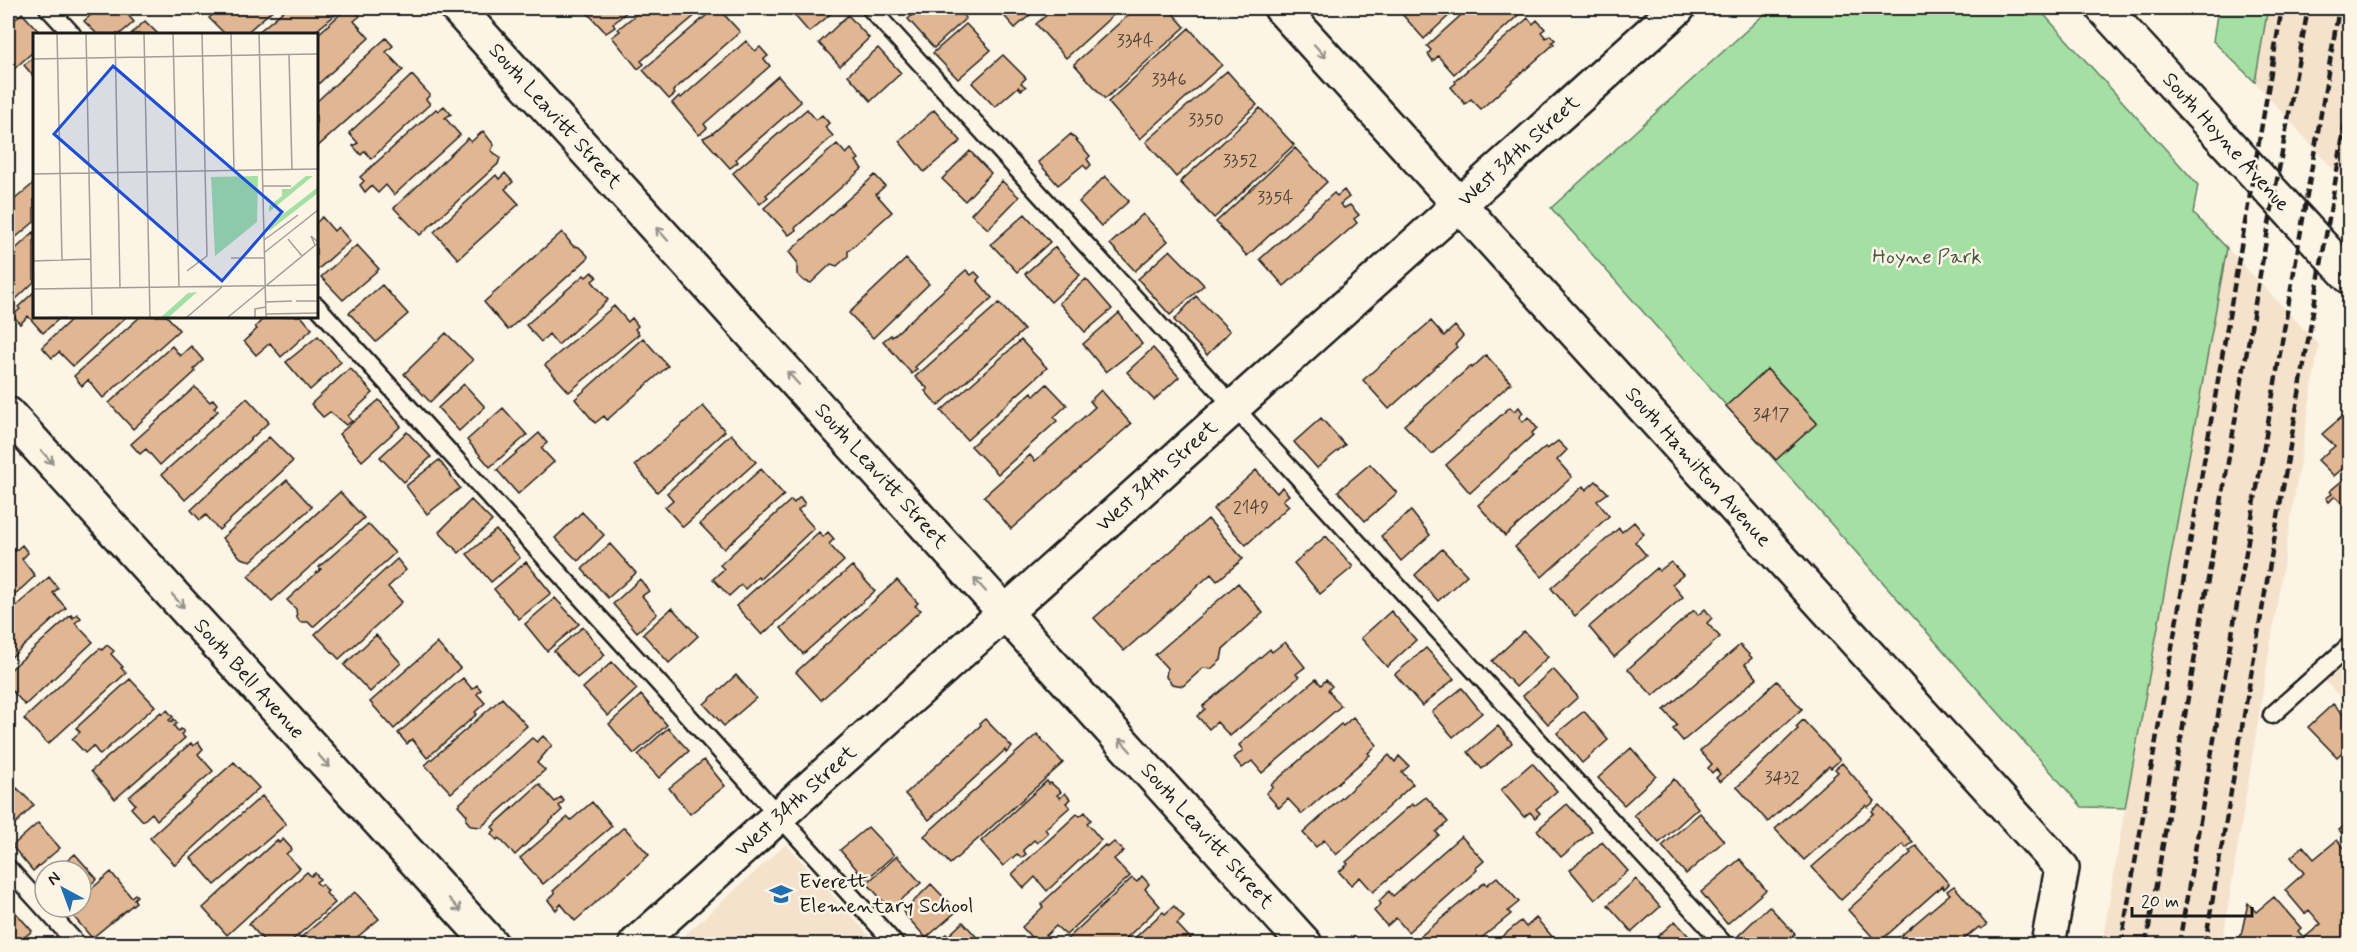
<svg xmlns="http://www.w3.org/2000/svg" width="2357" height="952" viewBox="0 0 2357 952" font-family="Mynerve,sans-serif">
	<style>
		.built { fill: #f4e2cc }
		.green { fill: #a4dfa4; stroke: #607e60; stroke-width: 1.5 }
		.building { fill: #e1b692; stroke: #1c1c1c; stroke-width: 1.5 }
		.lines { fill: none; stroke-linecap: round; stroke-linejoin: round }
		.lane-casing { stroke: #1c1c1c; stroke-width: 21 }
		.street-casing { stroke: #1c1c1c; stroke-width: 38 }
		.lane { stroke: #fcf5e5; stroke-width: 16 }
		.street { stroke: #fcf5e5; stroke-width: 33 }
		.rail { stroke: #1c1c1c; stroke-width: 4.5; stroke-dasharray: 9 4.5; stroke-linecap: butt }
		.oneway { stroke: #97938b }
		.labels { text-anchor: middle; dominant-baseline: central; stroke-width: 5; stroke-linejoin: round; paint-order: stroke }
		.number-label { font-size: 18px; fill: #4d423a }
		.street-label { font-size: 21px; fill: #1c1c1c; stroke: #fcf5e5 }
		.park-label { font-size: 21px; fill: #455645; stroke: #fcf5e5 }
		.poi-label { font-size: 21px; fill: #1c1c1c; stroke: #fcf5e5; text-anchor: start }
		.inset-road { fill: none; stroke: #a29e95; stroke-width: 1.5 }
		.view { fill: #1d4ed8; fill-opacity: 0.15; stroke: #1d4ed8; stroke-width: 3 }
		.inset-edge { fill: none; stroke: #1c1c1c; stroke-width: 3 }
	</style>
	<rect width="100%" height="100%" fill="#fcf5e5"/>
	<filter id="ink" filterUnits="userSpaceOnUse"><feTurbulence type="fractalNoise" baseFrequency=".0167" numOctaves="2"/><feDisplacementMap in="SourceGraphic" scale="12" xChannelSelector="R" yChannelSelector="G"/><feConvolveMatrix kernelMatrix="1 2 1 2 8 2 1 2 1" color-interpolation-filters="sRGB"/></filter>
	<g filter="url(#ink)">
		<path class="built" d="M2218 8H2349V219L2344 213 2349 187 2255 82 2213 41Z
			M2227 248 2319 345 2222 944H2102L2125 808Z
			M2349 645V707L2318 673Z
			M786 844 877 944H675Z"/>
		<path class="green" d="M1771 8H2038L2198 185 2193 213 2227 248 2125 808 2082 807 1551 208Z
			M2218 8H2268L2255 82 2213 41Z"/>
		<path class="building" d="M99 8H122L134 22 120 34H97L84 21Z
			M220 8H275L245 34H225L209 18Z
			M287 8H337L340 11 312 34H256Z
			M583 8H631L613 24 615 27 606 33Z
			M644 8H704L641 61 644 64 638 69 612 37 620 31 618 29Z
			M715 8H718L740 32 673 91 675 94 669 99 643 70Z
			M788 8H838L809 32Z
			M920 8H956L966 18 934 48 908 19Z
			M997 8H1038L1015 28Z
			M1055 8H1121L1066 58 1036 24Z
			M1136 8H1168L1185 27 1105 99 1074 64Z
			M1407 8H1457L1424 39 1401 13Z
			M1469 8H1526L1454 74 1438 56 1433 61 1428 54 1431 50 1427 46Z
			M346 9 350 13 354 10 360 16 354 21 369 38 317 85 316 36Z
			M22 13 41 34H34V51L14 69 8 61V26Z
			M848 15 869 38 840 66 819 43Z
			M1528 18 1533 24 1537 20 1545 29 1541 32 1546 38 1550 35 1555 40 1552 42 1554 44 1481 109 1471 99 1465 104 1451 87 1456 83 1455 81Z
			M145 21 158 34H131Z
			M966 24 991 50 958 79 933 53Z
			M1189 28 1222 65 1140 139 1108 102Z
			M386 38 393 46 386 52 403 70 316 148V102Z
			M746 41 755 51 760 47 768 56 764 59 770 66 704 124 707 128 699 135 672 103 679 96 681 98Z
			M878 48 901 73 871 101 848 75Z
			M1003 55 1026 78 1021 83 1026 87 1021 90 1018 87 995 107 972 83Z
			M34 57V77L24 65Z
			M1227 71 1257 105 1176 177 1146 142Z
			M412 75 430 95 426 99 430 104 371 159 365 151 361 155 353 146 358 143 349 133Z
			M778 76 801 102 736 159 738 162 730 168 703 138 713 133Z
			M444 106 451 114 445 118 460 135 394 195 386 185 378 193 371 186 365 192 360 185 364 181 360 177 436 109 438 111Z
			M1260 108 1294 145 1214 218 1180 182Z
			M807 109 816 120 822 115 829 123 825 127 833 136 766 195 768 197 760 204 733 173Z
			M934 110 961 141 924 172 899 141Z
			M483 131 494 145 491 150 500 158 498 164 420 235 394 208 468 138 471 142Z
			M1071 134 1090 156 1087 159 1091 165 1087 169 1083 165 1058 185 1038 162Z
			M837 144 846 154 851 149 859 159 856 161 862 169 795 228 796 230 789 235 764 208Z
			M1295 148 1327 182 1247 256 1216 222Z
			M970 151 991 173 965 201 942 179Z
			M505 173 513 182 505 189 519 204 458 259 434 232 496 175 499 179Z
			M875 175 885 186 876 194 892 212 848 251V256L837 266 831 264 811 283 804 281 797 274V262L789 252Z
			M1105 176 1129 201 1101 226 1079 202Z
			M1002 181 1019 197 988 229 971 214Z
			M34 183V222L8 244V205Z
			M1344 190 1349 197 1340 204 1344 208 1350 205 1359 215 1354 219 1357 223 1284 286 1260 259 1334 193 1337 196Z
			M1025 214 1050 242 1017 272 991 244Z
			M1143 214 1168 241 1135 271 1110 244Z
			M322 217 334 231 338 227 350 241 316 271V223Z
			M34 232V282L13 302 8 296V256Z
			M562 232 573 246 579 247 588 256 587 259 508 330 484 302Z
			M357 245 379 269 343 300 321 277Z
			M1055 247 1080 275 1051 302 1025 274Z
			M1170 250 1204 285 1170 315 1138 279Z
			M906 259 929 284 873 338 849 313Z
			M966 270 971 275 975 272 980 277 977 280 992 298 915 367 917 369 912 374 883 341 891 335 892 337Z
			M592 272 597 277 592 281 608 300 558 345 549 334 541 342 526 325 584 275 586 277Z
			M1086 279 1112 309 1085 332 1059 303Z
			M382 285 408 314 376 342 349 313Z
			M34 292V316H62L43 333 28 316 20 324 13 315 20 309 18 307Z
			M1196 296 1230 331 1207 355 1174 320Z
			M999 303 1024 330 938 406 925 391 928 389 915 377Z
			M614 306 628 322 632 318 638 326 635 329 639 334 569 392 545 365Z
			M1119 313 1142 344 1106 372 1083 344Z
			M75 316H127L73 366 59 352 52 358 42 347Z
			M141 316H167L179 330 103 398 88 380 82 386 74 376Z
			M266 316H301L312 329 281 357 270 343 256 355 244 341 257 329 255 327Z
			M1431 321 1444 336 1455 326 1463 336 1455 345 1457 347 1389 409 1363 380Z
			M446 333 473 360 430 402 404 374Z
			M318 336 341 362 310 390 286 362Z
			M643 338 668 366 607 420 604 416 595 423 575 399Z
			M1021 340 1047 368 967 440 941 411Z
			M172 346 180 356 191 346 203 360 194 369 195 372 133 429 109 403Z
			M1153 348 1179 377 1154 400 1127 372Z
			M1486 355 1511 383 1432 454 1404 425 1471 366 1472 368Z
			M350 368 373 393 348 416 352 421 346 425 330 412 323 417 311 404Z
			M1767 369 1817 423 1776 460 1726 406Z
			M464 384 485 407 459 431 438 408Z
			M1047 384 1067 405 1054 417 1057 421 998 474 971 446 1032 392 1034 396Z
			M195 387 210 402 213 399 217 404 214 408 218 411 160 465 146 449 140 454 131 444Z
			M1101 390 1131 424 1011 529 984 496 1030 455 1035 461 1095 407 1090 401Z
			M247 398 269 422 185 500 162 474Z
			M379 400 401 426 362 461 339 434Z
			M703 406 725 431 657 492 635 465Z
			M1510 407 1514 411 1519 407 1523 413 1519 417 1523 422 1528 417 1537 428 1532 433 1533 435 1470 493 1446 465Z
			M503 408 527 435 490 467 467 440Z
			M2350 410V462L2334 476 2318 460 2335 446 2322 434Z
			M1321 418 1345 445 1317 468 1294 442Z
			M407 432 431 457 404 482 380 457Z
			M539 433 547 443 541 448 554 462 518 494 497 470Z
			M731 434 756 462 683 527 665 507 673 500 667 493Z
			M269 437 293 461 219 530 206 515 200 520 191 510Z
			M1558 441 1567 450 1557 460 1572 477 1505 536 1478 505 1545 447 1547 449Z
			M439 460 460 488 427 514 406 486Z
			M1370 464 1397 493 1365 521 1338 491Z
			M761 469 784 495 724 549 700 524Z
			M1256 470 1277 493 1282 487 1289 495 1283 500 1289 506 1246 545 1213 509Z
			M2350 474V512L2335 496 2329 502 2326 498 2332 494 2330 491Z
			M287 480 312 507 251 561 241 558 222 538Z
			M1596 481 1608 493 1597 501 1609 516 1542 577 1515 547 1583 486 1586 490Z
			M340 492 364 518 272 601 248 576Z
			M800 497 805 504 798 510 814 528 760 579 758 577 745 589 741 585 729 596 713 579 724 569 720 565 791 500 794 503Z
			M471 500 492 521 459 553 439 532Z
			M1411 511 1430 535 1401 561 1381 536Z
			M582 512 604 535 578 561 555 538Z
			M1208 519 1243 559 1217 581 1211 574 1124 651 1094 618Z
			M1634 522 1644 534 1635 542 1646 555 1575 616 1551 588 1619 528 1622 532Z
			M368 524 395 553 313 627 308 622H300L297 618 296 609 287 600 321 569 319 567Z
			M496 530 520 558 491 582 467 554Z
			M819 532 823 537 828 532 834 539 829 544 844 561 762 635 736 606Z
			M1326 536 1353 567 1320 594 1294 563Z
			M610 544 636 573 608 598 582 569Z
			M22 545 28 553 22 559 35 576 8 601V552L12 548 15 551Z
			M1442 549 1467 575 1438 601 1415 575Z
			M397 559 406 570 388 587 402 602 339 659 315 634Z
			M526 562 551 593 519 619 494 589Z
			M1671 562 1683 575 1672 584 1683 597 1614 657 1589 627 1657 568 1659 571Z
			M852 566 875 591 803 654 781 628Z
			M49 577 58 588 53 593 66 608 8 660V613Z
			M640 579 649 591 642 596 657 614 637 632 613 604Z
			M897 580 918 603 915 606 921 610 821 700 796 672Z
			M1238 583 1263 613 1223 649 1221 660 1211 669 1203 668 1183 686 1172 684 1166 677 1167 668 1155 655Z
			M555 598 579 624 547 651 525 624Z
			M672 608 698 636 669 663 643 634Z
			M1705 609 1712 618 1707 623 1720 637 1653 696 1628 669 1694 610 1698 615Z
			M1391 611 1416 640 1387 667 1361 638Z
			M77 614 81 618 75 623 93 642 25 705 8 686V672L71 615 73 618Z
			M583 627 605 655 577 678 554 651Z
			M1524 631 1548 657 1516 687 1492 661Z
			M376 635 401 663 370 692 344 665Z
			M1285 642 1305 667 1296 674 1299 677 1230 736 1217 722 1209 729 1197 716 1205 709 1203 706 1270 649 1272 652Z
			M437 643 460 668 394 729 370 702Z
			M107 645 114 651 111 654 123 667 121 668 126 673 48 744 24 719 100 648 102 650Z
			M1740 645 1752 658 1745 664 1757 678 1683 741 1673 729 1677 725 1664 710Z
			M1426 648 1454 679 1422 706 1395 674Z
			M612 662 637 689 608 716 583 688Z
			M1553 669 1578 697 1548 724 1523 696Z
			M736 675 756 698 724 726 704 704Z
			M463 678 472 689 477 685 481 690 477 694 485 703 475 712 477 714 427 758 412 739 407 744 398 733Z
			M130 679 155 706 100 755 93 746 85 753 72 739 80 732 76 728Z
			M1316 679 1321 685 1326 680 1332 686 1328 690 1341 706 1262 773 1252 761 1242 768 1234 758 1243 750 1239 745Z
			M1777 681 1802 709 1720 782 1716 778 1720 774 1716 769 1712 773 1708 768 1712 764 1700 751Z
			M1462 688 1482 713 1453 737 1432 712Z
			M641 695 667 725 634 754 609 724Z
			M502 698 527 726 451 793 425 765Z
			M2333 704 2350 722V745L2337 757 2308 727Z
			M167 710 173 717 169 720 171 722 174 719 177 723 174 726 178 731 181 729 184 732 181 734 185 738 115 799 91 771 161 712 162 714Z
			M1584 711 1608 740 1582 763 1557 733Z
			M1353 717 1377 745 1368 753 1370 755 1302 814 1288 799 1279 808 1266 793 1273 787 1271 785 1341 724 1343 726Z
			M985 719 1012 747 1006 753 1005 750 929 820 905 794 981 725 980 723Z
			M1803 720 1840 760 1831 768 1829 766 1768 822 1737 787 1798 729 1796 727Z
			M1498 726 1512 743 1482 769 1468 752Z
			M668 728 689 751 659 778 638 755Z
			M1037 734 1063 763 950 864 924 836Z
			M543 736 552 745 537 763 545 770 481 827 471 826 466 820 467 815 458 805 532 738 537 742Z
			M198 742 203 749 198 754 213 771 157 820 152 813 143 821 131 808 135 804 129 797 191 743 193 746Z
			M1631 748 1656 776 1624 805 1598 778Z
			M1389 755 1395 762 1399 756 1409 766 1402 772 1413 784 1336 855 1324 840 1316 847 1303 833Z
			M704 760 725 786 690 814 669 788Z
			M234 762 259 788 175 865 150 838Z
			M1532 763 1557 791 1536 809 1540 813 1535 818 1530 812 1524 817 1501 790Z
			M1842 763 1875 801 1868 807 1866 805 1804 860 1775 829 1838 772 1835 769Z
			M1674 779 1698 808 1659 843 1634 815Z
			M1047 781 1049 784 1051 783 1061 792 1057 795 1060 798 1065 793 1070 799 1066 803 1070 807 1045 829 1048 833 1037 843 1034 840 1023 850 1026 854 1021 858 1017 854 1003 866 981 841Z
			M539 784 555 802 561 797 564 801 559 806 562 810 515 855 499 838 497 840 491 834 495 830 492 827Z
			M17 788 34 805 8 831V797Z
			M262 796 286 824 215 885 191 858Z
			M1426 797 1448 822 1436 832 1439 835 1373 892 1360 877 1351 885 1339 872 1348 864 1346 862 1412 804 1414 806Z
			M592 802 612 826 543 884 520 858 568 817 571 820Z
			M1567 804 1592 831 1561 857 1537 830Z
			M1879 805 1913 842 1906 848 1903 844 1841 900 1812 867 1874 813 1872 811Z
			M1085 812 1091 820 1087 823 1101 840 1047 891 1035 877 1024 888 1012 874 1077 814 1080 816Z
			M1700 813 1724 841 1686 874 1662 846Z
			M2350 821V842L2339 830Z
			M38 823 60 848 33 871 12 846Z
			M624 827 649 855 575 921 561 904 556 910 548 900 555 893 553 891Z
			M868 827 894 855 866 880 840 850Z
			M1461 836 1484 861 1476 868 1477 870 1408 932 1396 918 1387 926 1374 911 1381 904 1379 901 1389 891 1393 896Z
			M283 839 292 849 286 854 300 868 227 935 203 908 277 840 279 843Z
			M2337 840 2350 854V944H2239L2248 903 2256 912 2274 897 2301 928 2298 931 2304 938 2321 924 2309 910 2305 914 2285 890 2304 873 2291 857 2303 846 2314 859Z
			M1114 842 1124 851 1114 859 1130 876 1066 935 1056 926 1037 944 1022 927 1043 907 1041 904 1105 845 1107 848Z
			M1602 842 1628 871 1595 900 1570 870Z
			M1916 846 1949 884 1944 889 1942 886 1878 943 1848 910 1911 853 1909 851Z
			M75 854 97 879 81 892V871H55Z
			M897 856 921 883 890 909 867 883Z
			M1740 859 1766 890 1727 924 1701 892Z
			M111 872 131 897 135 894 137 896 134 899 136 902 92 938 67 909 70 907H81V898Z
			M307 872 311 876 315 873 320 879 316 882 320 886 322 884 328 891 326 893 335 903 288 944H267L249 924Z
			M1142 876 1149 884 1145 889 1160 906 1120 944H1062L1132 878 1137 882Z
			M1497 877 1519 902 1508 911 1511 914 1474 944H1418L1416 940 1485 882 1487 885Z
			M1636 879 1660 907 1632 932 1608 905Z
			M931 884 957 911 926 938 903 912Z
			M1954 886 1987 925 1981 929 1979 927 1958 944H1891L1950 894 1947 891Z
			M355 892 379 919 349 944H293Z
			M9 905 32 931 16 944H8V907Z
			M1174 906 1184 917 1177 924 1191 939 1186 944H1128L1163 912 1165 914Z
			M1769 906 1795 934 1784 944H1747L1738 936Z
			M1536 918 1556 941 1553 944H1493L1521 921 1526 927Z
			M1675 921 1696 944H1649Z
			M963 922 983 944H933L946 934 948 936Z"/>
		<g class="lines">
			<g class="lane-casing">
				<path id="lane" d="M48 8 72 34
					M870 8 1724 944
					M316 305 895 944
					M2272 715 2350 645
					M8 868 77 944"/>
			</g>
			<g class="street-casing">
				<path id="street" d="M457 8 1305 944
					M1281 8 2062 868 2048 944
					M2103 8 2350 277
					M8 414 491 944
					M636 944 1678 8"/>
			</g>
			<use href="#lane" class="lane"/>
			<use href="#street" class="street"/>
			<path class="rail" d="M2121 944 2282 8
				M2146 944 2259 280 2308 8
				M2179 944 2339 8
				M2205 944 2350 95"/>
		</g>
		<defs><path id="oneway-shaft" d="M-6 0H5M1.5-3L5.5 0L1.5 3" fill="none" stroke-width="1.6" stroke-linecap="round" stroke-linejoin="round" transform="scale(1.5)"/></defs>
		<g class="oneway">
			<use href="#oneway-shaft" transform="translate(1320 51) rotate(48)"/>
			<use href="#oneway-shaft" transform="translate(662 234) rotate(-132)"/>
			<use href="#oneway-shaft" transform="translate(793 378) rotate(-132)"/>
			<use href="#oneway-shaft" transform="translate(47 457) rotate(48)"/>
			<use href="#oneway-shaft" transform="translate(980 585) rotate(-132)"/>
			<use href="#oneway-shaft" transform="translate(178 601) rotate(48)"/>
			<use href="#oneway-shaft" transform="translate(1125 745) rotate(-132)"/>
			<use href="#oneway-shaft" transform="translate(324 761) rotate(48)"/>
			<use href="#oneway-shaft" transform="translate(455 905) rotate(48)"/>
		</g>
	</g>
	<defs>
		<g id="school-bare" transform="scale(1.8)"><path d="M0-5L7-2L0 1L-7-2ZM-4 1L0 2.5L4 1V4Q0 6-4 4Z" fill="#1f6fb2" stroke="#fcf5e5" stroke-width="2.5" paint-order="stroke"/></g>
	</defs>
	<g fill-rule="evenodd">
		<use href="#school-bare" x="781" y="894"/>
	</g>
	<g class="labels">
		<g class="number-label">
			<text x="1135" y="41">3344</text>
			<text x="1169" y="80">3346</text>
			<text x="1206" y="120">3350</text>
			<text x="1240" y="161">3352</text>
			<text x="1275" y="198">3354</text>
			<text x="1771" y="415">3417</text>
			<text x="1251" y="508">2149</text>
			<text x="1782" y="778">3432</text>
		</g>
		<g class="street-label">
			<text transform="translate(555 116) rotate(48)">South Leavitt Street</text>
			<text transform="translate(2226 142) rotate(48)">South Hoyne Avenue</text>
			<text transform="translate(1519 151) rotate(-42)">West 34th Street</text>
			<text transform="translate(1698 467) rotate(48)">South Hamilton Avenue</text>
			<text transform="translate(881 476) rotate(48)">South Leavitt Street</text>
			<text transform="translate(1157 476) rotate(-42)">West 34th Street</text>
			<text transform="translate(249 679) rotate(48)">South Bell Avenue</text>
			<text transform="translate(796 801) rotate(-42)">West 34th Street</text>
			<text transform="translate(1207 836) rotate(48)">South Leavitt Street</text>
		</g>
		<g class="park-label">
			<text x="1927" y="257">Hoyne Park</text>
		</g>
		<g class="poi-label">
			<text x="799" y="882">Everett<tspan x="799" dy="24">Elementary School</tspan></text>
		</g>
	</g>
	<g transform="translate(33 33)">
		<rect width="285" height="285" fill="#fcf5e5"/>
		<path d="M225 143 224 189 182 223 178 144ZM273 143H280L236 179V173L249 163V156H257ZM285 154V160L236 198V192ZM164 259 135 285H127L155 260Z" fill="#a4dfa4"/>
		<path class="inset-road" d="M24 0 29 227M53 0 59 282M82 0 87 255M111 0 117 285M140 0 146 254M198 0 201 138M226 0 233 285M256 21 259 137M0 26 285 21M0 141 285 136M230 153H258M255 206 269 223M231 207 265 182M282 212 278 203 285 209M0 216 1 285M232 219 285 177M198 225H232M0 228 58 226M154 238 174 223 169 0M0 256 285 252M263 268H285M233 269 259 268M233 281 285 280M6 285 35 284M153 285 189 254M194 285 285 210M222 285V276L233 274"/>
		<path class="view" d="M80 33 249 179 189 248 21 101Z"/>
		<rect width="285" height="285" class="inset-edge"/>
	</g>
	<rect width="2357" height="952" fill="none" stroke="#fcf5e5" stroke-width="30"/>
	<rect x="15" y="15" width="2327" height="922" fill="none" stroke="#1c1c1c" stroke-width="2" filter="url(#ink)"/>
	<g transform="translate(63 889) rotate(319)"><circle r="28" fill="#fcf5e5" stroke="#a29e95" stroke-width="1.5"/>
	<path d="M0-4.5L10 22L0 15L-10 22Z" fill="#1f6fb2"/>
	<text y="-9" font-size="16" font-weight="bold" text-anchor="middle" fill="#1c1c1c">N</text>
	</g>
	<path d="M2132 907v9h120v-9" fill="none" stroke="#1c1c1c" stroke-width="3"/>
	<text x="2141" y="907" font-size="18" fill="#1c1c1c" stroke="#fcf5e5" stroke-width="4.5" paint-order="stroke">20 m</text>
</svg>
